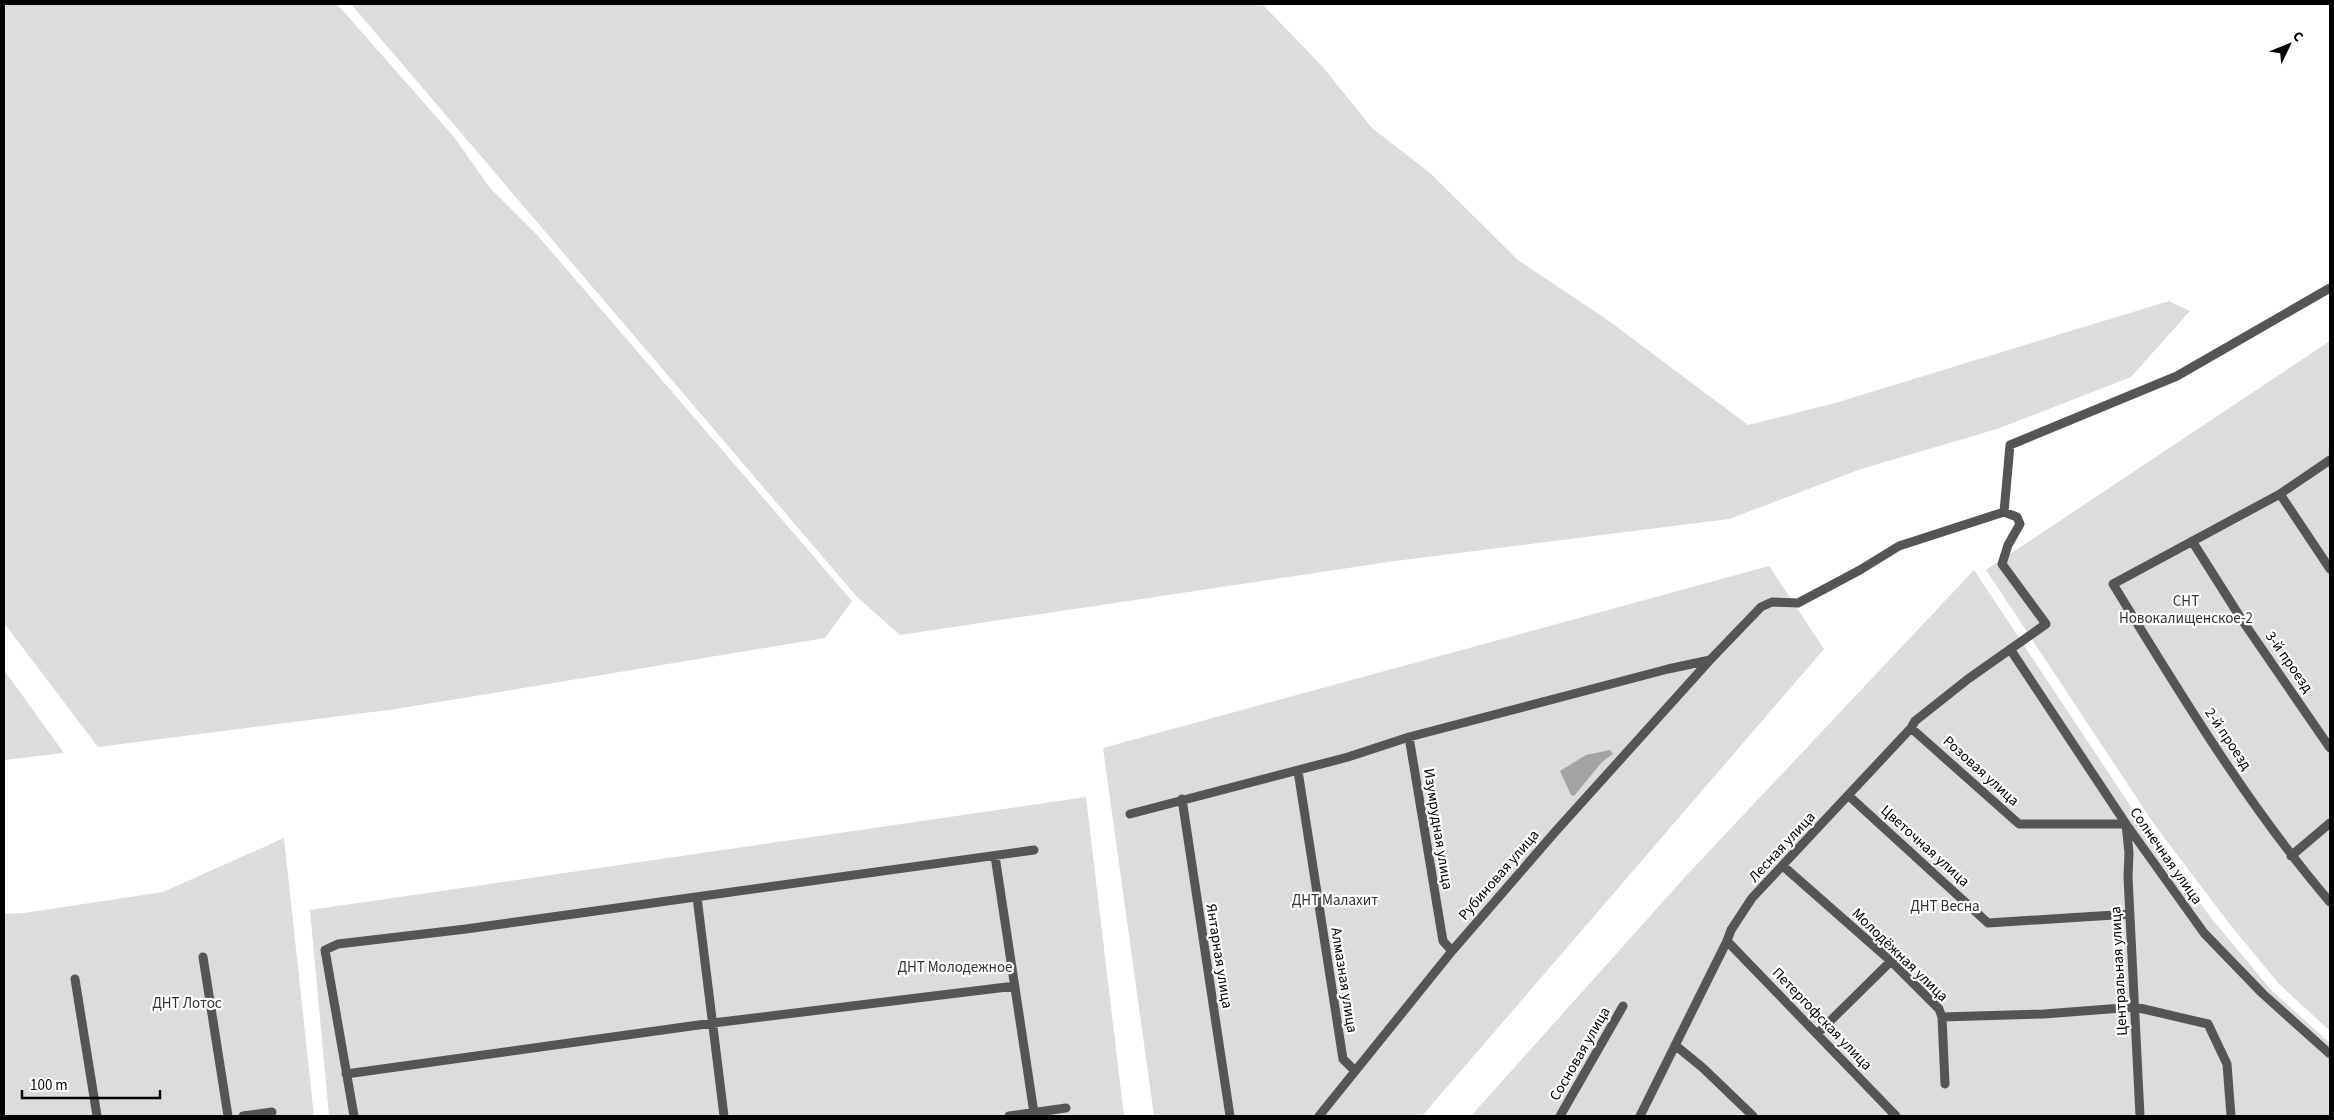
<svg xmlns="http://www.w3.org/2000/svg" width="2334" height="1120" viewBox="0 0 2334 1120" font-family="'Source Sans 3',sans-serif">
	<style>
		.green { fill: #dcdcdc }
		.water { fill: #a3a3a3 }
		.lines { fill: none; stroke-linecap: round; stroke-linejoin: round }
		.minor { stroke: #555; stroke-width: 9 }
		.labels { text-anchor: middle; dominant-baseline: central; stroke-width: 4.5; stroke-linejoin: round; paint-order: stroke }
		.park-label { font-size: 15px; fill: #333; stroke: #fff }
		.street-label { font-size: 15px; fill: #000; stroke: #fff }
	</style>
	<rect width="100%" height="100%" fill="#fff"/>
	<path class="green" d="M4 4H337L454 137 490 188 538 236 852 601 825 638 396 709 98 747 4 623Z
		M351 4H1262L1322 66 1372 128 1430 173 1518 260 1609 321 1748 425 1835 403 2169 301 2190 311 2131 377 1997 429 1861 469 1729 519 1395 561 900 635 857 597Z
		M2330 341V1031L2279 984 2228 922 2154 824 1986 570Z
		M1769 566 1824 649 1422 1116H1154L1103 748Z
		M1974 570 2153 840 2212 919 2272 991 2330 1043V1116H1471L1685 877Z
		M4 670 64 753 4 760Z
		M1086 797 1124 1116H329L310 910Z
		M284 838 314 1116H4V914L24 913 163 892Z"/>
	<path class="water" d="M1610 750 1613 754 1602 762 1574 796 1571 795 1560 771 1586 755Z"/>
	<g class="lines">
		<path class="minor" d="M2330 460 2280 494 2113 584C2180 693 2247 805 2330 902
			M2280 494 2330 569
			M2004 512 2010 445 2177 376 2330 288
			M2192 541 2242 620 2330 748
			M2010 649 2126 824 2204 933 2263 994 2330 1054
			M1911 728 2019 824H2126L2129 853 2128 877 2140 1116
			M1409 737 1443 941 1452 951
			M1298 771 1343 1059 1355 1071
			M1849 796 1988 923 2130 914
			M1182 799 1230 1116
			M1130 814 1348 757 1409 737 1668 669 1710 660 1761 607 1772 602 1798 603 1860 570 1899 546 2004 512
			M995 856 1034 1113
			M2291 856 2330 823
			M1783 866 1891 961 1939 1009 1942 1017 2044 1014 2135 1007 2208 1024 2227 1064 2231 1116
			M697 897 724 1116
			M1727 941 1896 1116
			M203 957 228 1116
			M75 979 97 1116
			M1942 1017 1945 1084
			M1817 1034 1891 961
			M1675 1045 1703 1068 1753 1116
			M346 1074 713 1023 1015 986
			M243 1116 272 1112
			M354 1116 325 950 338 944 466 929 1034 850
			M1009 1116 1066 1108
			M1319 1116 1452 951 1555 832 1710 660
			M1560 1116 1623 1006
			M1640 1116 1727 941 1731 930 1752 898 1911 728 1915 721 1968 679 2046 624 2002 564 2008 545 2020 524 2017 517 2004 512"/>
	</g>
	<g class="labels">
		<g class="park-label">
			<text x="2186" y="601">СНТ<tspan x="2186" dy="17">Новокалищенское-2</tspan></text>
			<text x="1335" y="900">ДНТ Малахит</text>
			<text x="1945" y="906">ДНТ Весна</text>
			<text x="955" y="967">ДНТ Молодежное</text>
			<text x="187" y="1003">ДНТ Лотос</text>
		</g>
		<g class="street-label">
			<text transform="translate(2289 662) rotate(55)">3-й проезд</text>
			<text transform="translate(2228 739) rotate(56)">2-й проезд</text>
			<text transform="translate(1981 771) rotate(42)">Розовая улица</text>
			<text transform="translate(1438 829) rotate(81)">Изумрудная улица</text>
			<text transform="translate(1925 846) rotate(42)">Цветочная улица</text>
			<text transform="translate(1782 847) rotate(-47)">Лесная улица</text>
			<text transform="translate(2166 856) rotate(55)">Солнечная улица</text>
			<text transform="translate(1499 875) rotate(-49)">Рубиновая улица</text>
			<text transform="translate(1900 955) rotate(44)">Молодёжная улица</text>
			<text transform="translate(1219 956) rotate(81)">Янтарная улица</text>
			<text transform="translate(2119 971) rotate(-93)">Центральная улица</text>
			<text transform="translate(1344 980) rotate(81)">Алмазная улица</text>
			<text transform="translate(1822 1019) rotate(46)">Петергофская улица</text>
			<text transform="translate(1580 1054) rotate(-60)">Сосновая улица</text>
		</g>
	</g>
	<rect width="2334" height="1120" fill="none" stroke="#000000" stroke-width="10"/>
	<g transform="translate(2289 45) rotate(47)" stroke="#ffffff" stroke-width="4" paint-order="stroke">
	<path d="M0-4L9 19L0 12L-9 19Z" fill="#000000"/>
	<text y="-8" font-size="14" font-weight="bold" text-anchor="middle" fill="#000000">С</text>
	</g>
	<path d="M22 1090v8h138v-8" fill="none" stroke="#000000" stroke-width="2.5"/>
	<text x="30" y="1090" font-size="15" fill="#000000" stroke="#ffffff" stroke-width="4" paint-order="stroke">100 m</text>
</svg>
